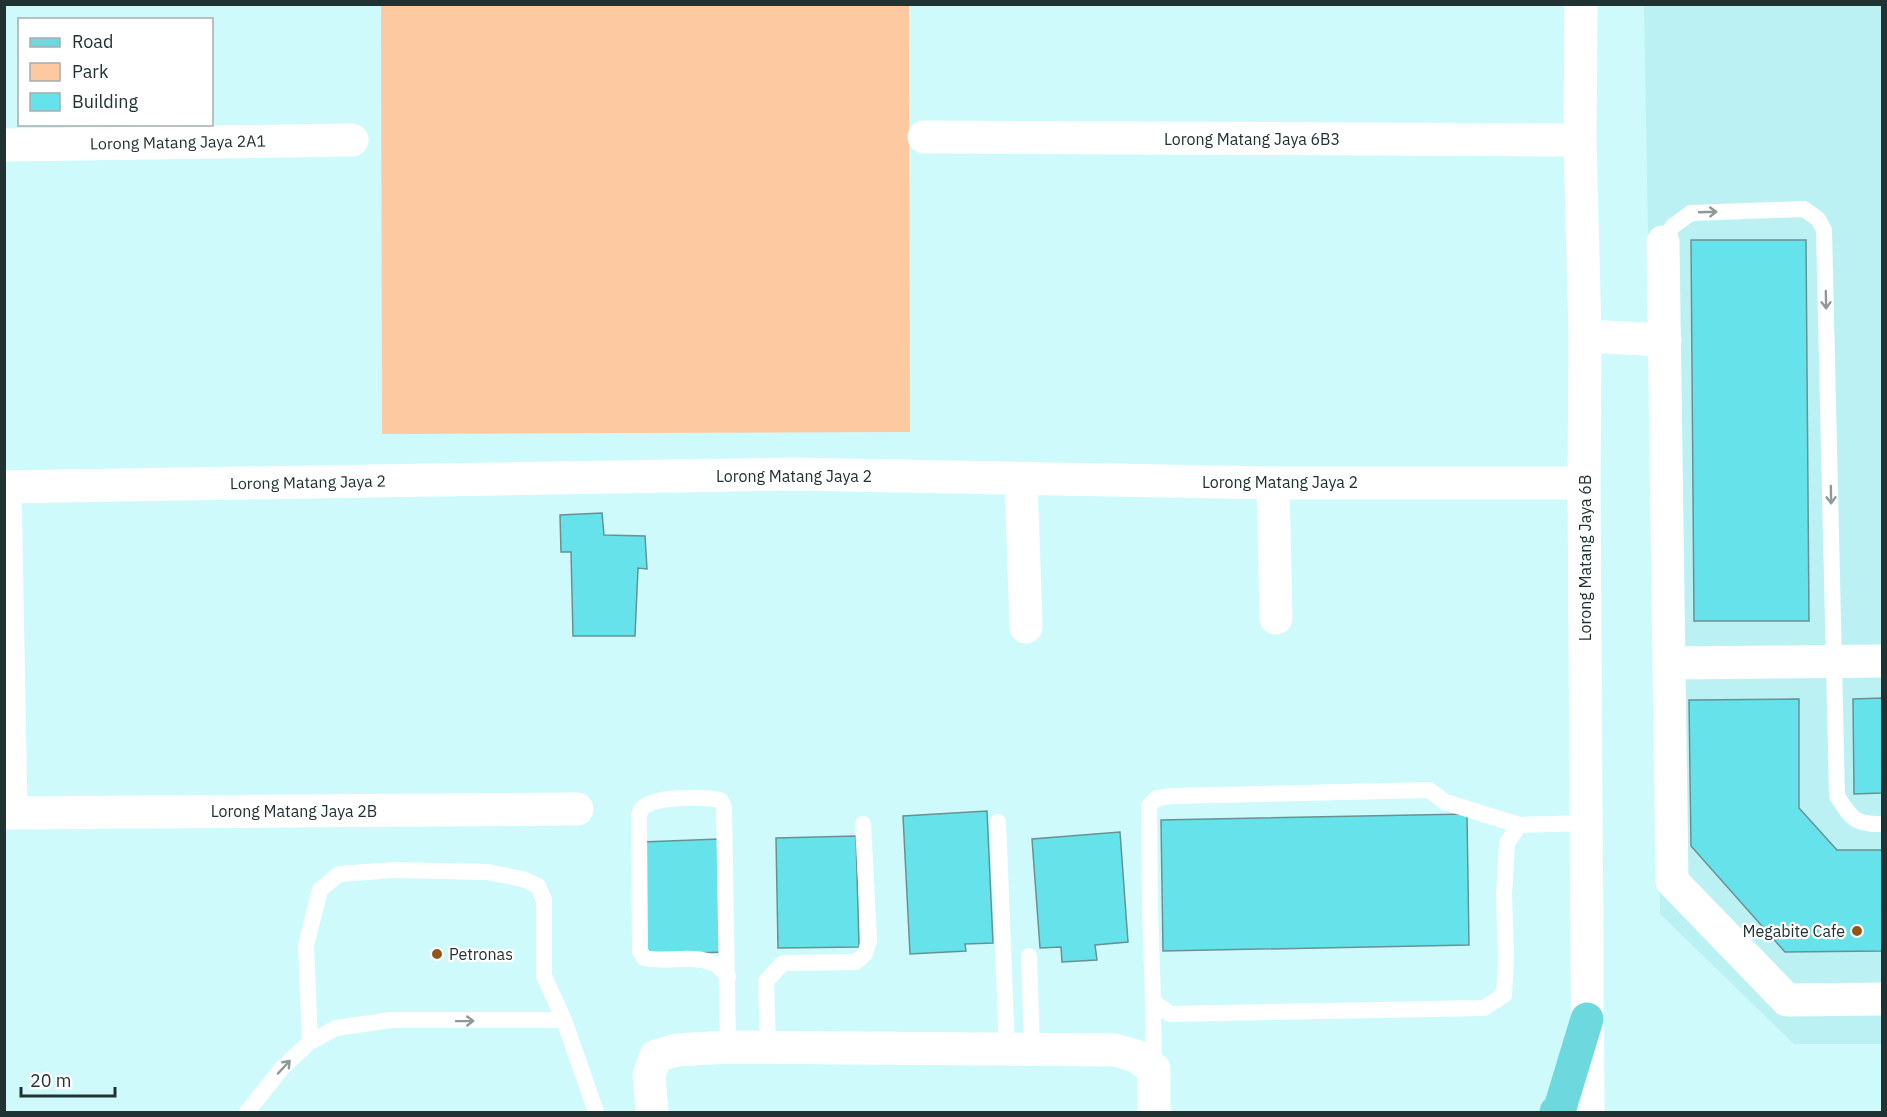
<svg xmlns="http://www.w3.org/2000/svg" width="1887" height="1117" viewBox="0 0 1887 1117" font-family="'IBM Plex Sans',sans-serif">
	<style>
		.built { fill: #bbf1f3 }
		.green { fill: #fcc9a1 }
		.building { fill: #66e3ea; stroke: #699193; stroke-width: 1.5 }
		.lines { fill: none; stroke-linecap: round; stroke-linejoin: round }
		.lane { stroke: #fff; stroke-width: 16 }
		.street { stroke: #fff; stroke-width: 33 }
		.primary { stroke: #6dd8dd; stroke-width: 33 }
		.oneway { stroke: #909899 }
		.poi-dot { fill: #93561a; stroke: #fff; stroke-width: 2 }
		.labels { text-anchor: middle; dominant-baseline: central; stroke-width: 4.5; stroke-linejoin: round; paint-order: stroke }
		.street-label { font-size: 16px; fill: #213233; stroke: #fff }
		.poi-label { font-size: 16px; fill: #213233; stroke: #fff; text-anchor: end }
	</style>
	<rect width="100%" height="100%" fill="#cffafc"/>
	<path class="built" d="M1644 5H1882V1044H1794L1660 914Z"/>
	<path class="green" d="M381 5H909L910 432 382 434Z"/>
	<path class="building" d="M1691 240H1806L1809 621H1694Z
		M602 513 604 535 645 536 647 569 638 568 635 636H573L571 552H561L560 515Z
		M1882 698V793L1854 794 1853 699Z
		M1799 699V808L1837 850H1882V951L1785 952 1691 846 1689 700Z
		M987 811 993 943 965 944 966 951 910 954 903 816Z
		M1467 814 1469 945 1163 951 1161 820Z
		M1120 832 1128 942 1095 945 1097 960 1062 962 1061 947 1040 948 1032 839Z
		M856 836 859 947 778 948 776 838Z
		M719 839 723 952 647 955 642 842Z"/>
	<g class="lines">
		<path class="lane" d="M1663 242 1673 226 1691 213 1804 209 1818 219 1824 230 1837 796C1851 818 1855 825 1882 824
			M998 822 1007 1048
			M1519 825 1445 802 1429 790 1173 796 1157 798 1149 806 1150 909 1153 1001 1170 1014 1484 1008 1504 995 1506 957 1504 896 1507 843 1519 825 1587 823
			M1029 956 1032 1049
			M1153 1001 1154 1069
			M310 1042 306 945 320 890 339 874 394 870 487 872 523 879 538 886 544 900V976L564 1020
			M728 1047 724 807 720 800C704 797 650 795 641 810 638 815 639 823 639 829L640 951 644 958C666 963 691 954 713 963 719 965 723 972 728 976
			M768 1048 766 981 783 963 856 962 865 954 869 941 863 824
			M247 1112 282 1068 310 1042 336 1028 391 1020H564L596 1112"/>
		<path class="street" d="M1581 4 1580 140 1585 336 1584 483 1588 1112
			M924 137 1580 140
			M4 145 352 140
			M1663 242 1672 881 1787 1000 1882 999
			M1585 336 1665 340
			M1021 479 1026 627
			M1273 483 1276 618
			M4 487 794 474 1273 483H1584
			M5 487 11 813
			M1669 663 1882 661
			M4 813 577 809
			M652 1112 649 1075 656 1056 677 1050 728 1047 1115 1050 1136 1056 1154 1069V1112"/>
		<path class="primary" d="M1556 1112 1560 1108 1587 1019"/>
	</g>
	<defs><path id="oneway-shaft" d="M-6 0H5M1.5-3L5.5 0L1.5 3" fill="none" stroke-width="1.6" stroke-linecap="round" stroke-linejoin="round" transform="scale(1.5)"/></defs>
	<g class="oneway">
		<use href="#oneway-shaft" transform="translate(1708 212) rotate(-2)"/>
		<use href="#oneway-shaft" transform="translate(1826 300) rotate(89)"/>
		<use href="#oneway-shaft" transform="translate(1831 495) rotate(89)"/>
		<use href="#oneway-shaft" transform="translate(465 1021) rotate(-1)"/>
		<use href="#oneway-shaft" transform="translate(284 1067) rotate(-47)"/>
	</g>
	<g class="poi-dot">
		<circle cx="1857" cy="931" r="6"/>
		<circle cx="437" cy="954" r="6"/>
	</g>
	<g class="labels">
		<g class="street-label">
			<text x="1252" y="139">Lorong Matang Jaya 6B3</text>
			<text transform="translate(178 142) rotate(-1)">Lorong Matang Jaya 2A1</text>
			<text x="794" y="476">Lorong Matang Jaya 2</text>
			<text transform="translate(308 482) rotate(-1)">Lorong Matang Jaya 2</text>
			<text x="1280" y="482">Lorong Matang Jaya 2</text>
			<text transform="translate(1585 558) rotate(-90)">Lorong Matang Jaya 6B</text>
			<text x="294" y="811">Lorong Matang Jaya 2B</text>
		</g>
		<g class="poi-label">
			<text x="1845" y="931">Megabite Cafe</text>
			<text x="449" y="954" text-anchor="start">Petronas</text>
		</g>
	</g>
	<rect width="1887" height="1117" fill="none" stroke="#213233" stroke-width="12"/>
	<rect x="18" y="18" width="195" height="108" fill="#ffffff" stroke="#a6adad" stroke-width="1.5"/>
	<rect x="30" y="38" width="30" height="9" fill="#6dd8dd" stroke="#a6adad" stroke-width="1.5"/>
	<text x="72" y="48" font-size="18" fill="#213233">Road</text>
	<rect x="30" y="63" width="30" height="18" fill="#fcc9a1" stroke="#a6adad" stroke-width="1.5"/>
	<text x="72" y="78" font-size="18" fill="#213233">Park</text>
	<rect x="30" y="93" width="30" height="18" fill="#66e3ea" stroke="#a6adad" stroke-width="1.5"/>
	<text x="72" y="108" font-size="18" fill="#213233">Building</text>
	<path d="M21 1087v9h94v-9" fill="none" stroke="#213233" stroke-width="3"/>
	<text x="30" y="1087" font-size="18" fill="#213233" stroke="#ffffff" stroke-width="4.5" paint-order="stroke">20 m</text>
</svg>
